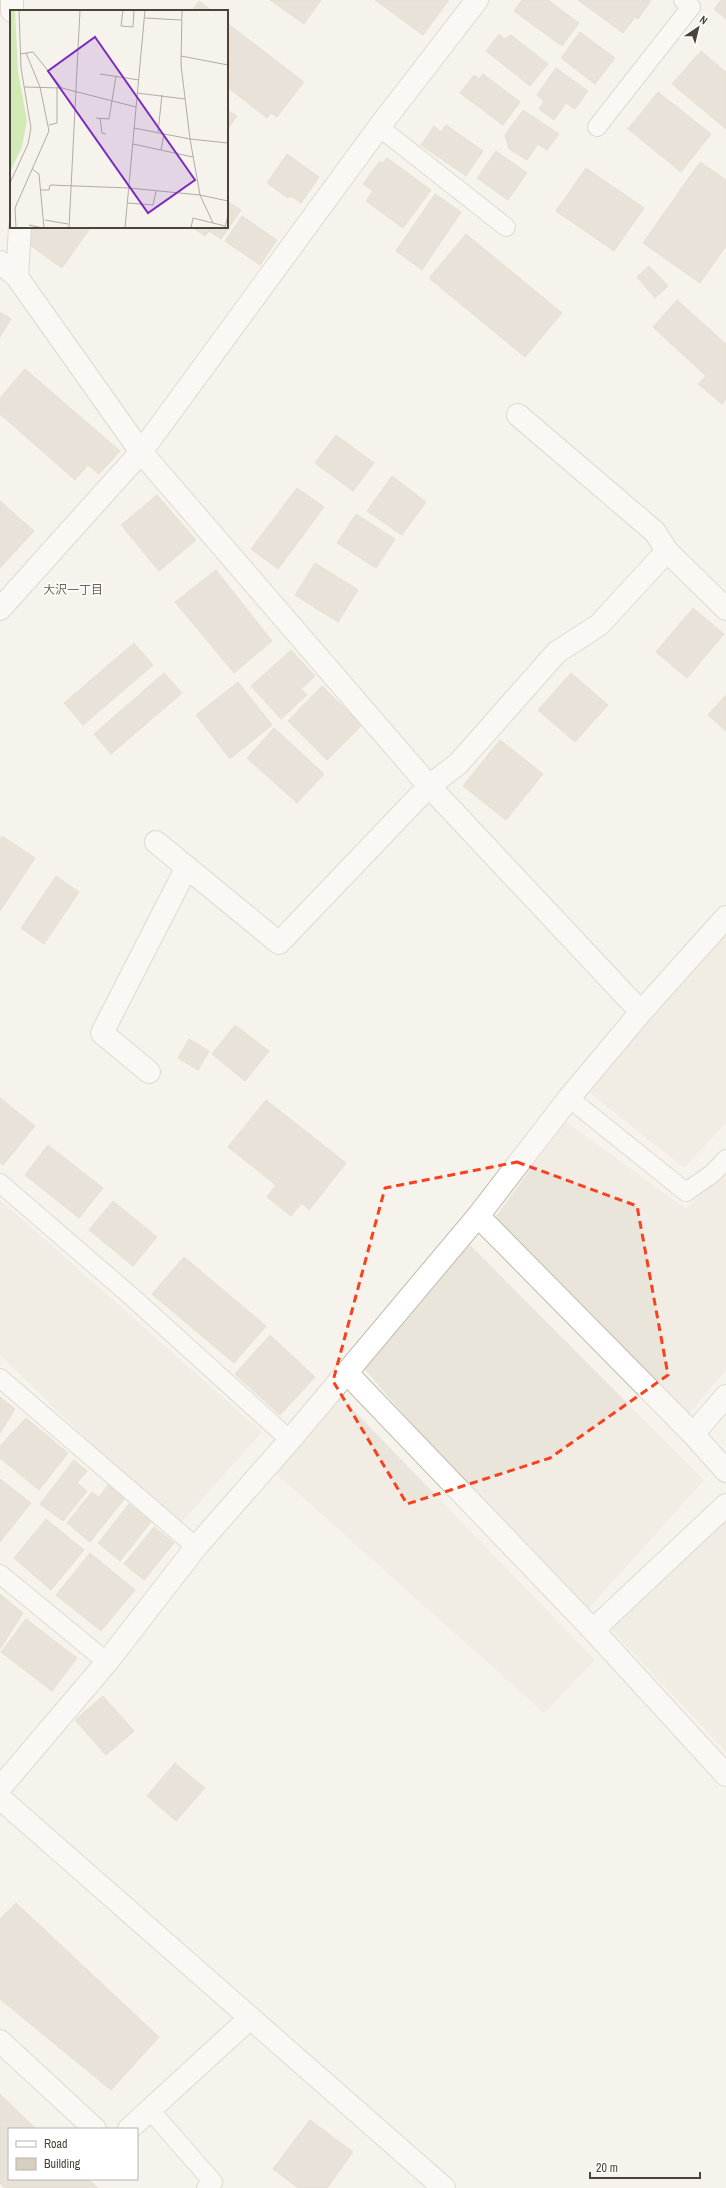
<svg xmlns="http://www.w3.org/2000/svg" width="726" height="2188" viewBox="0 0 726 2188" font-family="'Archivo Narrow','Noto Sans JP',sans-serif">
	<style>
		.residential { fill: #eae5da }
		.building { fill: #d8cfc1; stroke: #d3c7b4 }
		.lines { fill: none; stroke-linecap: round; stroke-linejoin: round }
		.lane-casing { stroke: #c2bbae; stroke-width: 20 }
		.street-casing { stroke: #c2bbae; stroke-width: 24 }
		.lane { stroke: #fff; stroke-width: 18 }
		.street { stroke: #fff; stroke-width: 22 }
		.marked { fill: none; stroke: #fc3f1d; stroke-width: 3; stroke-dasharray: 8 5; stroke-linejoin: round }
		.labels { text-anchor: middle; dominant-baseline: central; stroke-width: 3; stroke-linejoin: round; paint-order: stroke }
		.neighbourhood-label { font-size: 12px; fill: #6e6250; stroke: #fff }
		.inset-road { fill: none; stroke: #b2ada4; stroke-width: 1 }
		.view { fill: #7b2cbf; fill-opacity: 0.15; stroke: #7b2cbf; stroke-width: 2 }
		.inset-edge { fill: none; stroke: #4b4439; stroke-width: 2 }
	</style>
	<rect width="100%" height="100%" fill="#f6f3ec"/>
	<path class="residential" d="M726 923V1123L684 1168 580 1085Z
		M566 1122 686 1209 726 1168V1370L689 1413 493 1220Z
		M0 1200 262 1432 177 1527 0 1355Z
		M465 1240 704 1480 579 1619 355 1358Z
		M340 1396 595 1660 544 1713 271 1469Z
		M726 1506V1752L609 1627Z"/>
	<path class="building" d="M270 0H321L304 24Z
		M375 0H449L423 35Z
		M522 0H548L579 23 562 46 514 11Z
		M578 0H649L651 1 638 19 635 17 623 33Z
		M721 0H726V19L714 9Z
		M199 1 212 11H192Z
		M227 23 304 82 277 117 271 113 267 118 227 87Z
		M580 32 615 58 595 84 561 58Z
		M499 34 505 39 511 35 548 64 530 86 486 51Z
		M701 51 726 72V129L672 84Z
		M556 68 588 91 575 109 566 103 554 120 539 109 544 101 537 95Z
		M483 74 520 102 503 125 460 93 474 75 479 79Z
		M658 92 711 134 681 172 628 129Z
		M227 110 237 116 227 130Z
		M523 110 559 134 547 150 538 144 527 160 509 149 505 135Z
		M446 125 483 151 466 176 421 145 434 126 441 132Z
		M496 151 527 173 508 200 477 178Z
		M287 154 319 177 301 203 291 196 288 198 267 183Z
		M387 158 431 190 403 228 366 201 373 191 363 184 380 161 383 163Z
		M700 162 726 180V246L700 283 643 243Z
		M586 168 644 208 614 251 556 211Z
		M435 194 461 212 422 270 396 251Z
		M227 201 241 210 221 239 209 231 205 236 192 227H227Z
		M242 216 277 240 260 265 225 241Z
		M34 227H91L62 268 24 241Z
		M466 234 562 313 525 357 429 278Z
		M649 266 668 286 655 298 637 277Z
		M677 300 726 344V399L722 404 698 384 706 376 653 327Z
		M0 312 11 319 0 337Z
		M25 369 120 451 99 474 88 465 75 480 0 414V398Z
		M336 435 374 463 353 491 315 463Z
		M392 476 426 502 402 535 367 511Z
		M297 488 324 507 278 569 251 549Z
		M157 495 196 540 159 571 121 525Z
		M0 501 34 531 0 568Z
		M356 514 395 539 376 568 337 543Z
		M315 563 358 590 338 622 295 595Z
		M216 570 272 641 234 673 175 602Z
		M693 608 724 634 687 678 656 652Z
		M134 643 153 665 83 725 64 703Z
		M291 650 315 676 301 689 307 695 281 719 251 686Z
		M164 673 182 693 111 754 94 734Z
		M571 673 608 705 575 742 538 710Z
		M238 682 272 725 230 759 196 715Z
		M322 686 362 725 327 760 288 721Z
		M726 695V731L708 715Z
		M274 728 324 774 297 803 247 758Z
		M500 740 543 774 506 820 463 786Z
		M2 836 35 858 0 911V840Z
		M56 876 79 892 44 944 21 928Z
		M235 1025 269 1051 245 1081 212 1054Z
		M189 1039 209 1051 198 1070 178 1058Z
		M0 1098 35 1126 3 1165 0 1163Z
		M266 1100 346 1163 309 1210 302 1203 291 1216 267 1197 276 1185 228 1147Z
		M48 1145 103 1188 79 1218 25 1175Z
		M113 1201 157 1237 133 1266 89 1230Z
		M184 1257 266 1326 234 1363 152 1294Z
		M270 1335 315 1377 280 1415 235 1374Z
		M0 1397 15 1409 0 1433Z
		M26 1418 68 1453 39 1490 0 1458V1446Z
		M74 1460 87 1471 77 1483 87 1491 63 1521 40 1504Z
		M0 1479 31 1503 0 1542Z
		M108 1485 125 1498 90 1542 67 1523 92 1492 99 1497Z
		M129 1504 151 1522 120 1561 98 1543Z
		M46 1519 84 1550 51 1590 14 1558Z
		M154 1527 174 1543 144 1580 124 1564Z
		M90 1553 135 1590 101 1631 56 1595Z
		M0 1594 23 1613 0 1649Z
		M26 1619 77 1658 52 1691 1 1652Z
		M103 1696 134 1731 106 1755 75 1720Z
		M175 1763 205 1788 176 1821 147 1796Z
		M16 1903 159 2037 111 2090 0 1999V1919Z
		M0 2094 36 2129H9V2179H88L98 2188H5L0 2183Z
		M310 2120 353 2152 327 2188H298L273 2169Z"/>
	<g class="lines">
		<g class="lane-casing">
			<path id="lane" d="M379 127 506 227
				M597 127 691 7 683 0
				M569 1098 686 1192 713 1173 726 1159
				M0 1183 132 1297 290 1440
				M0 1378 196 1547
				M0 1574 107 1662
				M150 2110 213 2182 206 2188"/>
		</g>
		<g class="street-casing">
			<path id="street" d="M12 0V11
				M0 262 17 277 141 452 429 786 641 1012
				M17 277 20 227
				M518 415 655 532 667 551 726 609
				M0 609 141 452 379 127 477 0
				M156 842 279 943 429 786 458 764 557 652 599 625 667 551
				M149 1072 102 1033 187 867
				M478 1216 693 1434 726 1471
				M346 1372 593 1630 726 1775
				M693 1434 726 1396
				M593 1630 726 1505
				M0 1788 107 1662 196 1547 290 1440 478 1216 569 1098 641 1012 726 917
				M0 1798 444 2188
				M0 2041 95 2129
				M129 2129 250 2018"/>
		</g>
		<use href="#lane" class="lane"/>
		<use href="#street" class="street"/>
	</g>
	<path d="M0 0H726V2188H0ZM517 1162 637 1206 668 1375 550 1458 407 1504 333 1381 385 1188Z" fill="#f6f3ec" fill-opacity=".55" fill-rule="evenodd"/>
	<path class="marked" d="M517 1162 637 1206 668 1375 550 1458 407 1504 333 1381 385 1188Z"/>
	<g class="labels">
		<g class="neighbourhood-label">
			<text x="73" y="590">大沢一丁目</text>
		</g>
	</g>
	<g transform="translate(10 10)">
		<rect width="218" height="218" fill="#f6f3ec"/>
		<path d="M0 0H5L8 62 17 110 12 137 0 162Z" fill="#d2eab5"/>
		<path class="inset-road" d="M113 0 111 16 123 17 124 0M172 0 171 55 180 129 190 185 203 213M135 8 171 10M10 44 23 42 52 78M171 46 218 55M90 64 129 70M14 77 52 78 126 97M127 83 175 89M86 108 99 109 106 66M90 108 92 123 96 124M39 115 47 113V77M124 118 180 129 218 133M148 122 152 85M123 134 183 147M151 140 154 124M22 159 29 164 34 218M0 173 18 134 21 118 11 58 9 0M31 180H39L40 175 119 178 190 185 218 191M118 193 143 195 146 181M35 210 58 214M19 215 33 218M6 218 5 198 39 121 30 77 16 43M59 218 70 0M115 218 135 0M181 218 183 208 215 216M215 218 218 205"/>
		<path class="view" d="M85 27 185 170 138 203 38 61Z"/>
		<rect width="218" height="218" class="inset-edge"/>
	</g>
	<rect x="8" y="2128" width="130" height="52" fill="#ffffff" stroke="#b7b4b0"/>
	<rect x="16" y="2141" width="20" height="6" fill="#ffffff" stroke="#b7b4b0"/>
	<text x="44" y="2148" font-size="12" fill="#4b4439">Road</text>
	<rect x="16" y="2158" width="20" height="12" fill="#d8cfc1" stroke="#b7b4b0"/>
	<text x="44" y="2168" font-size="12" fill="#4b4439">Building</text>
	<g transform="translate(698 28) rotate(35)" stroke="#ffffff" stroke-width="3" paint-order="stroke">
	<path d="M0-3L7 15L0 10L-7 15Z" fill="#4b4439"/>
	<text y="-6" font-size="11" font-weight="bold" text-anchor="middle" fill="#4b4439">N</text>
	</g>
	<path d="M590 2172v6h110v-6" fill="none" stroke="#4b4439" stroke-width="2"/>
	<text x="596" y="2172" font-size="12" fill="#4b4439" stroke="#ffffff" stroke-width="3" paint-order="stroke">20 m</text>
</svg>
